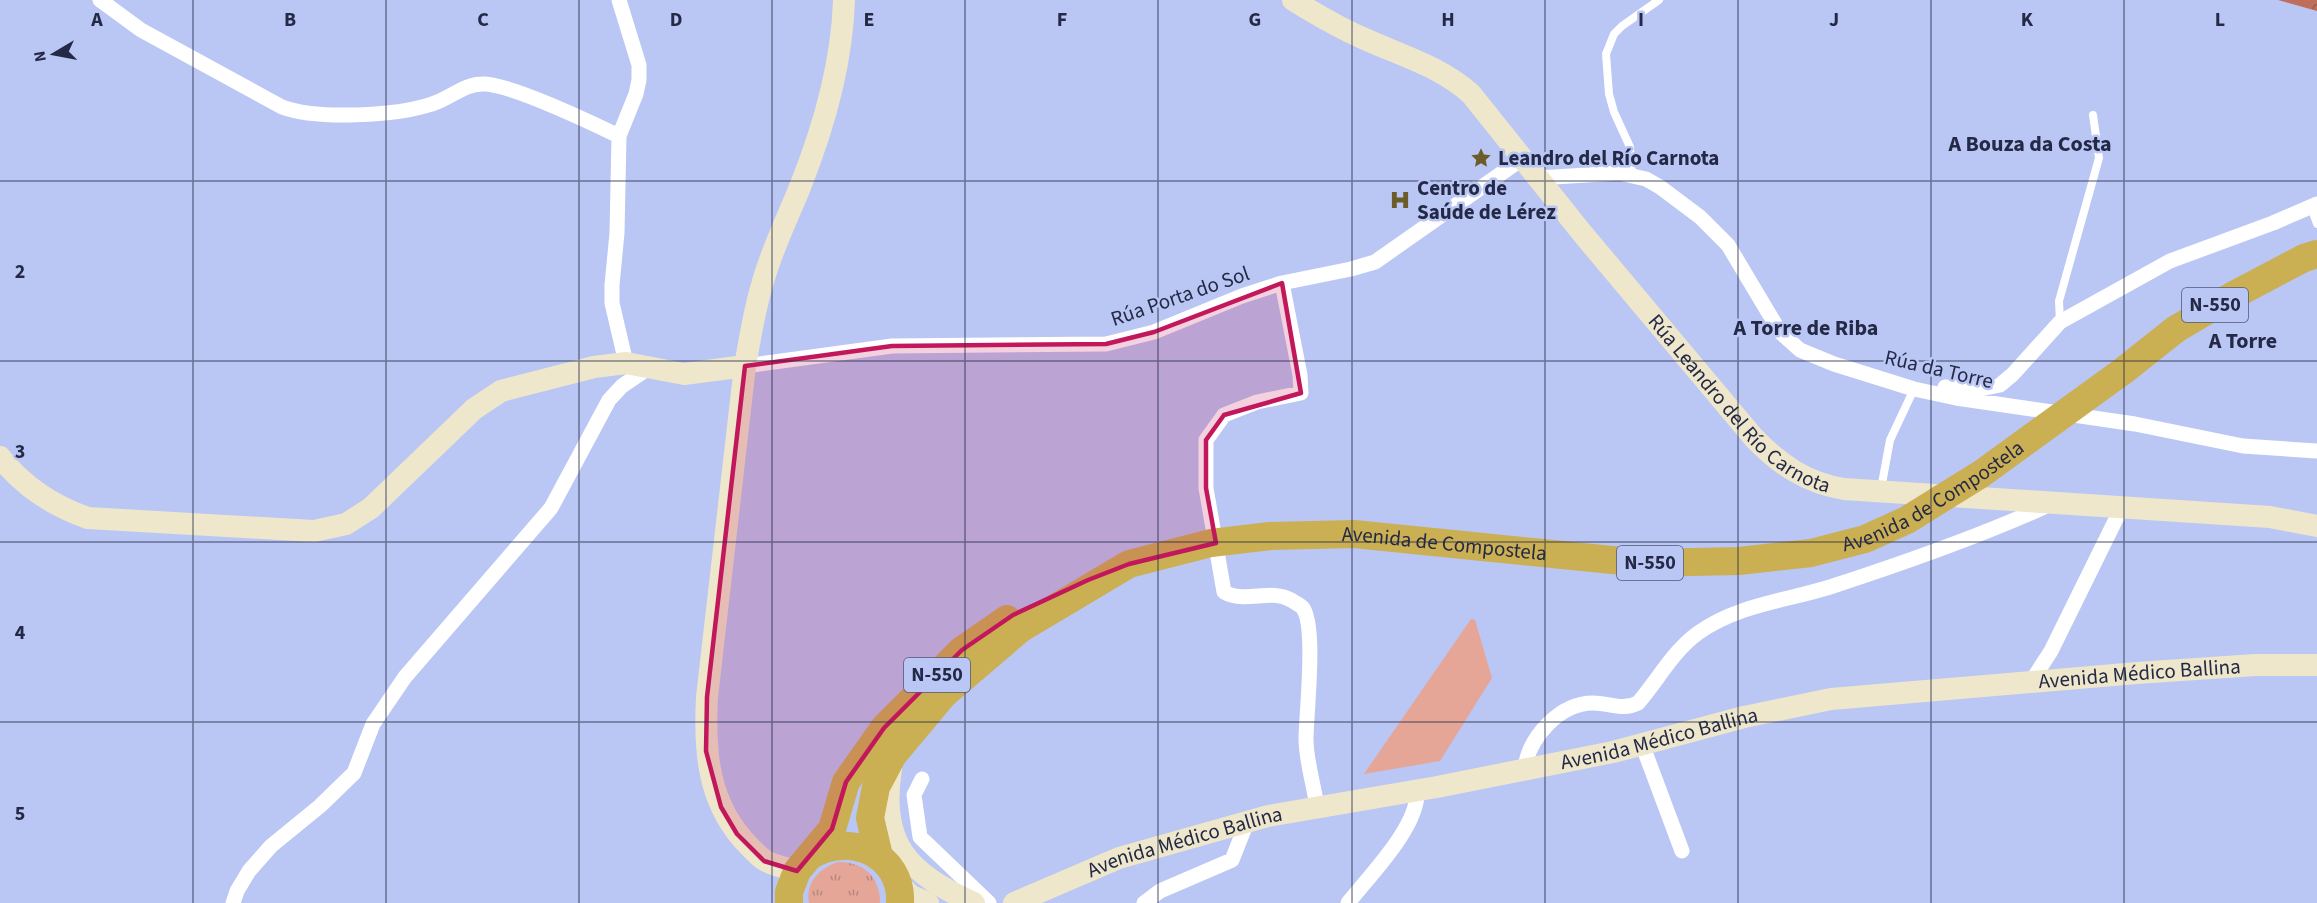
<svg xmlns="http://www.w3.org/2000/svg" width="2317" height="903" viewBox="0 0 2317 903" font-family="'Source Sans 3',sans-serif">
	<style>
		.grass { fill: url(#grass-tufts) }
		.forest { fill: url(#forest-crowns) }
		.green { fill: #e5a698 }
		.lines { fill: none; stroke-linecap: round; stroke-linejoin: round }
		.lane { stroke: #fff; stroke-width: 8 }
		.street { stroke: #fff; stroke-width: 15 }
		.secondary { stroke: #efe7cb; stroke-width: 22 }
		.highway { stroke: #cbaf53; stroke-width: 28 }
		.marked { fill: #c2185b; fill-opacity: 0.2; stroke: #c2185b; stroke-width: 4.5; stroke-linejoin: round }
		.grid { fill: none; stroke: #232946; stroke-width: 1.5; stroke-opacity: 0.55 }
		.labels { text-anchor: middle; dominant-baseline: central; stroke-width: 5; stroke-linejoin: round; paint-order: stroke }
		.shield { fill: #bac6f3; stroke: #50587a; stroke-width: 1.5 }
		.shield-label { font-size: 20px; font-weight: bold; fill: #232946 }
		.poi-label { font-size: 21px; font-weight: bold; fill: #232946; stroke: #bac6f3; text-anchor: start }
		.street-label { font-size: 21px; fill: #232946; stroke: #bac6f3 }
		.neighbourhood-label { font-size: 22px; font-weight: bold; fill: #232946; stroke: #bac6f3 }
		.grid-label { font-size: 20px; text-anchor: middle; font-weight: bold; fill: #232946; stroke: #bac6f3; stroke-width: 5; stroke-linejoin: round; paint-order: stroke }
	</style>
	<defs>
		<pattern id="grass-tufts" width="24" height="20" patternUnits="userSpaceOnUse" patternTransform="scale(1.5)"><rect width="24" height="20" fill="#e5a698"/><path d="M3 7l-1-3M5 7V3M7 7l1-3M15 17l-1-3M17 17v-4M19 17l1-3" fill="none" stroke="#b9877e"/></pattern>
		<pattern id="forest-crowns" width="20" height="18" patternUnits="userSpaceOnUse" patternTransform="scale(1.5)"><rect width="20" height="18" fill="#bf6e5c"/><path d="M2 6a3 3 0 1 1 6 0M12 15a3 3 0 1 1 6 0" fill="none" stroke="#9b5a4e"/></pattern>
	</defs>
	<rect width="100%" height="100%" fill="#bac6f3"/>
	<path class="grass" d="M838 862C864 862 880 877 880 903H809C805 882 820 868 838 862Z"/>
	<path class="forest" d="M2278 0H2317V11Z"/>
	<path class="green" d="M1471 619 1475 620 1492 678 1440 761 1364 774Z"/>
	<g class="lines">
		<path class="lane" d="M1632 175 1630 147 1614 112 1609 94 1606 54 1614 34 1622 26 1659 0
			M2311 207 2317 224
			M2060 322 2059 301 2099 158 2093 115
			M1881 489 1890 440 1914 389"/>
		<path class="street" d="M100 0 141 30 282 107C317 120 396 116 432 104 449 99 464 84 482 84 509 83 592 123 619 136
			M619 0 639 65V80L636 94 619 136 617 233 612 285V303L626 363
			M1538 178 1619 173 1646 179 1660 187 1700 217 1728 245 1780 332 1800 350 1834 364 1914 389 1956 398 2135 424 2243 446 2317 451
			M1282 283 1300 375 1301 393 1257 402 1224 415 1206 440V488L1224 592C1245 604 1271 588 1291 600 1294 602 1300 605 1302 607 1317 623 1306 715 1306 739 1306 761 1314 785 1317 807
			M745 366 892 346 1106 344 1154 332 1242 296 1282 283 1351 269 1375 262 1522 159
			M1945 387 1981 389 2000 385 2013 374 2060 322 2170 261 2273 223 2317 204
			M2031 682 2051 651 2122 507
			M1642 744 1682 851
			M1525 768C1529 737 1560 703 1593 703 1610 703 1622 711 1638 703 1658 680 1673 651 1698 633 1737 605 1785 601 1830 587 1904 563 1978 537 2049 505
			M922 779 914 795 920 837 989 903
			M233 903 237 891 249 871 271 846 320 806 354 773 373 724 405 677 551 508 609 400 622 386 650 367
			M1144 903 1160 891 1232 860 1247 822
			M1348 903C1370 875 1420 825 1417 790"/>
		<g class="secondary">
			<path id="s1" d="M1293 0C1317 15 1341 29 1367 40 1403 56 1441 67 1471 94L1582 233 1754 438C1780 465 1807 483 1844 489L2270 517 2317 526"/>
			<path d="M0 457C23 486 53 506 88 518L314 531 346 524 371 508 474 409 501 391 594 367 626 363 684 374 745 366"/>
			<path d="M891 769C879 844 908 873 974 903"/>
			<path d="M797 871C787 868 775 866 766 861 760 858 754 851 749 846 708 805 704 752 707 697L745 366C750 339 754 311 762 285 771 251 787 219 800 187 824 127 842 65 844 0"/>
			<path d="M898 883 911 896 928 903"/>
			<path id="s2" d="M1014 903 1119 858 1268 816 1437 787 1613 752 1744 717 1831 699 2137 673 2255 665H2317"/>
		</g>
		<g class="highway">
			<path d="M810 856C848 831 903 854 900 903"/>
			<path id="s3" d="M879 856 870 818 876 787 893 755 944 694 1020 629 1129 564 1211 543 1270 536 1354 534 1642 563 1739 561 1811 553 1865 539 1907 520 1981 474 2123 371 2176 329 2232 296 2304 258 2317 254"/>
			<path d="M789 903V892L797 871 832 829 846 782 884 728 962 650 1007 619"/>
		</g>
	</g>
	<path class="marked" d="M1282 283 1301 393 1224 415 1206 440V488L1216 543 1129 564 1088 580 1013 615 962 650 884 728 846 782 832 829 797 871 764 861 737 834 721 807 706 751 707 697 745 366 892 346 1106 344 1154 332Z"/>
	<path class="grid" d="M193 0V903M386 0V903M579 0V903M772 0V903M965 0V903M1158 0V903M1352 0V903M1545 0V903M1738 0V903M1931 0V903M2124 0V903M0 181H2317M0 361H2317M0 542H2317M0 722H2317"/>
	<defs>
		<g id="sight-bare" transform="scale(1.62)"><path d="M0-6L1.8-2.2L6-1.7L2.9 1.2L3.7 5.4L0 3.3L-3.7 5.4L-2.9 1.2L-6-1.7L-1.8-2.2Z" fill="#6b5c29" stroke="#bac6f3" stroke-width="2.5" paint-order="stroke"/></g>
		<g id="hospital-bare" transform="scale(1.62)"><path d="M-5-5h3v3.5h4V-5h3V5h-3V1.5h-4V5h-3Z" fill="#6b5c29" stroke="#bac6f3" stroke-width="2.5" paint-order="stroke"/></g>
	</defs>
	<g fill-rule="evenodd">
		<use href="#sight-bare" x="1481" y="158"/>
		<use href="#hospital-bare" x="1400" y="200"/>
	</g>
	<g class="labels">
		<g class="shield">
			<rect x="2182" y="288" width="66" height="34" rx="4.5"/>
			<rect x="1617" y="546" width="66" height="34" rx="4.5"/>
			<rect x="904" y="658" width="66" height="34" rx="4.5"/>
		</g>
		<g class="shield-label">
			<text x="2215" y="305">N-550</text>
			<text x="1650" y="563">N-550</text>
			<text x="937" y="675">N-550</text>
		</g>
		<g class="poi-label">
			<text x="1498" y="158">Leandro del Río Carnota</text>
			<text x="1417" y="188">Centro de<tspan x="1417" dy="24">Saúde de Lérez</tspan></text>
		</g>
		<g class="street-label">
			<text transform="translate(1180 296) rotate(-19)">Rúa Porta do Sol</text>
			<text transform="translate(1939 369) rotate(13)">Rúa da Torre</text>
			<text stroke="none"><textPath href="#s1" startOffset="614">Rúa Leandro del Río Carnota</textPath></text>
			<text stroke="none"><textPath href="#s3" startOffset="1236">Avenida de Compostela</textPath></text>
			<text stroke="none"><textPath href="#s3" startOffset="732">Avenida de Compostela</textPath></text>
			<text stroke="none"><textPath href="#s2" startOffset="1154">Avenida Médico Ballina</textPath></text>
			<text stroke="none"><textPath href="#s2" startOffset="668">Avenida Médico Ballina</textPath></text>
			<text stroke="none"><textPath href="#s2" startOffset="182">Avenida Médico Ballina</textPath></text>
		</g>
		<g class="neighbourhood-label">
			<text x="2030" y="144">A Bouza da Costa</text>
			<text x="1806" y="328">A Torre de Riba</text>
			<text x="2243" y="341">A Torre</text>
		</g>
	</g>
	<g class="grid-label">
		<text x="97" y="26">A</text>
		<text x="290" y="26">B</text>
		<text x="483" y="26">C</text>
		<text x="676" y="26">D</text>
		<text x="869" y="26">E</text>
		<text x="1062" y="26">F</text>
		<text x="1255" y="26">G</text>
		<text x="1448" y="26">H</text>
		<text x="1641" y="26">I</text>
		<text x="1834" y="26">J</text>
		<text x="2027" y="26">K</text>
		<text x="2220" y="26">L</text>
		<text x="20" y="278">2</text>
		<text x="20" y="458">3</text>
		<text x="20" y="639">4</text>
		<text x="20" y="820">5</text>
	</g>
	<g transform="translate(54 54) rotate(260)" stroke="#bac6f3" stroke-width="4.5" paint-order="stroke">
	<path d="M0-4.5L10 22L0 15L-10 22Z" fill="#232946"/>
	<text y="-9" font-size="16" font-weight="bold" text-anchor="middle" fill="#232946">N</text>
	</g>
</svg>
